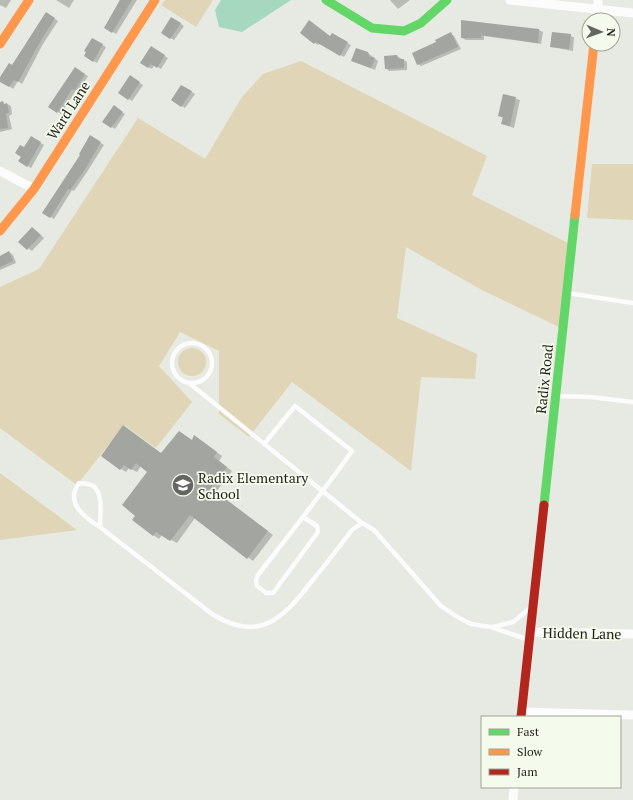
<svg xmlns="http://www.w3.org/2000/svg" width="633" height="800" viewBox="0 0 633 800" font-family="'PT Serif',serif">
	<style>
		.green { fill: #e0d5b6 }
		.water { fill: #a5d8be }
		.shadow { fill: #0003 }
		.building { fill: #a2a5a0 }
		.lines { fill: none; stroke-linecap: round; stroke-linejoin: round }
		.lane { stroke: #fbfcfb; stroke-width: 4.5 }
		.street { stroke: #fbfcfb; stroke-width: 9 }
		.fast { stroke: #63d668; stroke-width: 9 }
		.slow { stroke: #ff974d; stroke-width: 9 }
		.jam { stroke: #b3261e; stroke-width: 9 }
		.labels { text-anchor: middle; dominant-baseline: central; stroke-width: 3.5; stroke-linejoin: round; paint-order: stroke }
		.street-label { font-size: 14px; fill: #1e201b; stroke: #f5fbec }
		.poi-label { font-size: 14px; fill: #1e201b; stroke: #f5fbec; text-anchor: start }
	</style>
	<rect width="100%" height="100%" fill="#e6eae2"/>
	<path class="green" d="M165 0H213L196 27 161 5Z
		M301 61 487 156 472 195 570 244 561 328 482 290 406 247 397 318 477 354 475 379 421 377 411 471 292 382 249 437 219 414V351L180 332 159 366 192 402 156 448 124 425 77 485 0 428V287L39 269 138 118 205 159 242 97 263 74Z
		M592 164H633V220L587 218Z
		M178 362a14 14 0 1 1 28 0a14 14 0 1 1-28 0Z
		M0 473 77 530 0 540Z"/>
	<path class="water" d="M221 0H291L242 32 219 27 215 10Z"/>
	<path class="shadow" d="M0 0H11L6 8 0 5Z
		M56 0H74L69 8Z
		M120 0H137L116 34 105 27Z
		M390 0H410L398 9Z
		M46 13 58 21 43 44 22 84 18 81 13 89 0 79 13 66Z
		M172 18 184 26 174 40 162 33Z
		M462 21 539 30 543 32 541 44 484 36V40H466L462 38Z
		M301 33 331 37 332 35 351 45 344 57 320 44 318 45Z
		M553 33 574 37 573 51 551 47Z
		M451 34 454 36 461 49 421 66 418 64 437 42Z
		M92 39 106 47 97 63 85 56Z
		M151 47 168 58 161 69 154 65 152 69 141 63Z
		M368 53 378 61 375 70 352 61Z
		M397 56 407 62V70L389 71 386 68Z
		M75 69 88 76 79 91 76 90 61 114 49 106Z
		M130 77 143 85 132 101 129 99Z
		M182 86 195 94 185 108 172 100Z
		M504 95 520 100 514 128 502 124 503 118 499 116Z
		M7 104 11 106 12 114 9 116 12 129 0 132V105Z
		M117 109 125 114 115 129 112 127Z
		M31 137 44 145 31 168 19 161Z
		M91 137 104 145 87 172 74 191 72 190 54 219 43 212 82 155Z
		M35 230 44 238 32 251 20 242Z
		M9 252 13 255 16 263 0 270V257Z
		M200 440 222 456 219 461 232 471 216 492 273 535 253 561 195 518 177 543 162 535 159 539 153 535 136 516 149 472 141 466 137 472 129 468 126 472 102 456 162 454 192 441Z"/>
	<path class="building" d="M120 0H132L112 33 104 28Z
		M46 12 55 18 40 42 18 82 14 80 9 87 0 82V77L9 63 12 65Z
		M171 17 181 23 170 39 161 33Z
		M309 20 330 36 332 33 348 42 340 56 316 42 314 44 300 33Z
		M461 20 539 29 538 43 481 35V38H461Z
		M451 32 458 47 417 65 412 53 436 42 435 40Z
		M552 32 571 34 569 49 550 47Z
		M92 38 103 44 93 62 84 56 86 52 84 51Z
		M151 46 165 55 157 68 151 64 148 68 140 63Z
		M356 48 368 52 369 56 375 58 371 68 351 61Z
		M397 55 398 59H404V68L385 69 384 56Z
		M75 67 85 74 75 90 72 89 57 113 48 107Z
		M130 75 140 82 128 100 118 93Z
		M181 85 192 91 181 107 171 100Z
		M503 94 516 97 510 126 501 124 503 117 498 116Z
		M3 101 4 104 7 103 9 112 6 114 8 128 0 129V102Z
		M114 105 123 112 111 128 102 122Z
		M90 135 101 142 84 171 70 190 68 189 50 218 42 213 80 155 79 154Z
		M31 136 41 142 27 167 18 161 21 157 15 153 20 145 24 147Z
		M32 227 41 235 27 250 18 242Z
		M9 251 13 261 0 267V256Z
		M123 425 161 453 179 431 192 440 194 435 217 452 214 457 227 467 211 488 268 531 247 559 190 515 170 541 156 532 153 536 132 520 135 516 122 505 147 472 136 463 131 470 124 465 120 470 101 456Z"/>
	<g class="lines">
		<path class="lane" d="M567 293 633 303
			M172 363a20 20 0 1 1 40 0a20 20 0 1 1-40 0Z
			M189 383 362 523 374 530 441 606 459 618 471 624 491 627 529 640
			M556 396 590 397 633 402
			M264 444 295 406 352 451C322 493 290 534 258 575L256 580 257 586 266 593H273L318 532 317 526 303 517
			M100 527C83 517 65 502 79 483 83 484 85 483 88 484 105 487 100 515 100 527L212 614C260 644 283 618 312 581 326 564 339 547 352 530L362 523
			M493 627 513 622 530 608"/>
		<path class="street" d="M510 0 633 13
			M597 20 598 0
			M0 171 34 189
			M530 632 633 634
			M522 712 633 715
			M513 800 514 787"/>
		<path class="fast" d="M326 0 372 28 404 31 421 23 447 0
			M544 505 575 215"/>
		<path class="slow" d="M0 44 29 0
			M575 215 594 44
			M0 231 34 189 155 0"/>
		<path class="jam" d="M521 717 544 505"/>
	</g>
	<defs>
		<g id="school-disc" transform="scale(1.15)"><circle r="9.5" fill="#646761" stroke="#f5fbec"/><path d="M0-5L7-2L0 1L-7-2ZM-4 1L0 2.5L4 1V4Q0 6-4 4Z" fill="#fff"/></g>
	</defs>
	<g fill-rule="evenodd">
		<use href="#school-disc" x="183" y="485"/>
	</g>
	<g class="labels">
		<g class="street-label">
			<text transform="translate(68 110) rotate(-57)">Ward Lane</text>
			<text transform="translate(544 379) rotate(-84)">Radix Road</text>
			<text transform="translate(582 633) rotate(1)">Hidden Lane</text>
		</g>
		<g class="poi-label">
			<text x="198" y="477">Radix Elementary<tspan x="198" dy="16">School</tspan></text>
		</g>
	</g>
	<rect x="481" y="716" width="140" height="72" fill="#f5fbec" stroke="#9fa398"/>
	<rect x="489" y="729" width="20" height="6" fill="#63d668" stroke="#9fa398"/>
	<text x="517" y="736" font-size="12" fill="#1e201b">Fast</text>
	<rect x="489" y="749" width="20" height="6" fill="#ff974d" stroke="#9fa398"/>
	<text x="517" y="756" font-size="12" fill="#1e201b">Slow</text>
	<rect x="489" y="769" width="20" height="6" fill="#b3261e" stroke="#9fa398"/>
	<text x="517" y="776" font-size="12" fill="#1e201b">Jam</text>
	<g transform="translate(601 32) rotate(92)"><circle r="19" fill="#f5fbec" stroke="#9fa398"/>
	<path d="M0-3L7 15L0 10L-7 15Z" fill="#646761"/>
	<text y="-6" font-size="11" font-weight="bold" text-anchor="middle" fill="#1e201b">N</text>
	</g>
</svg>
